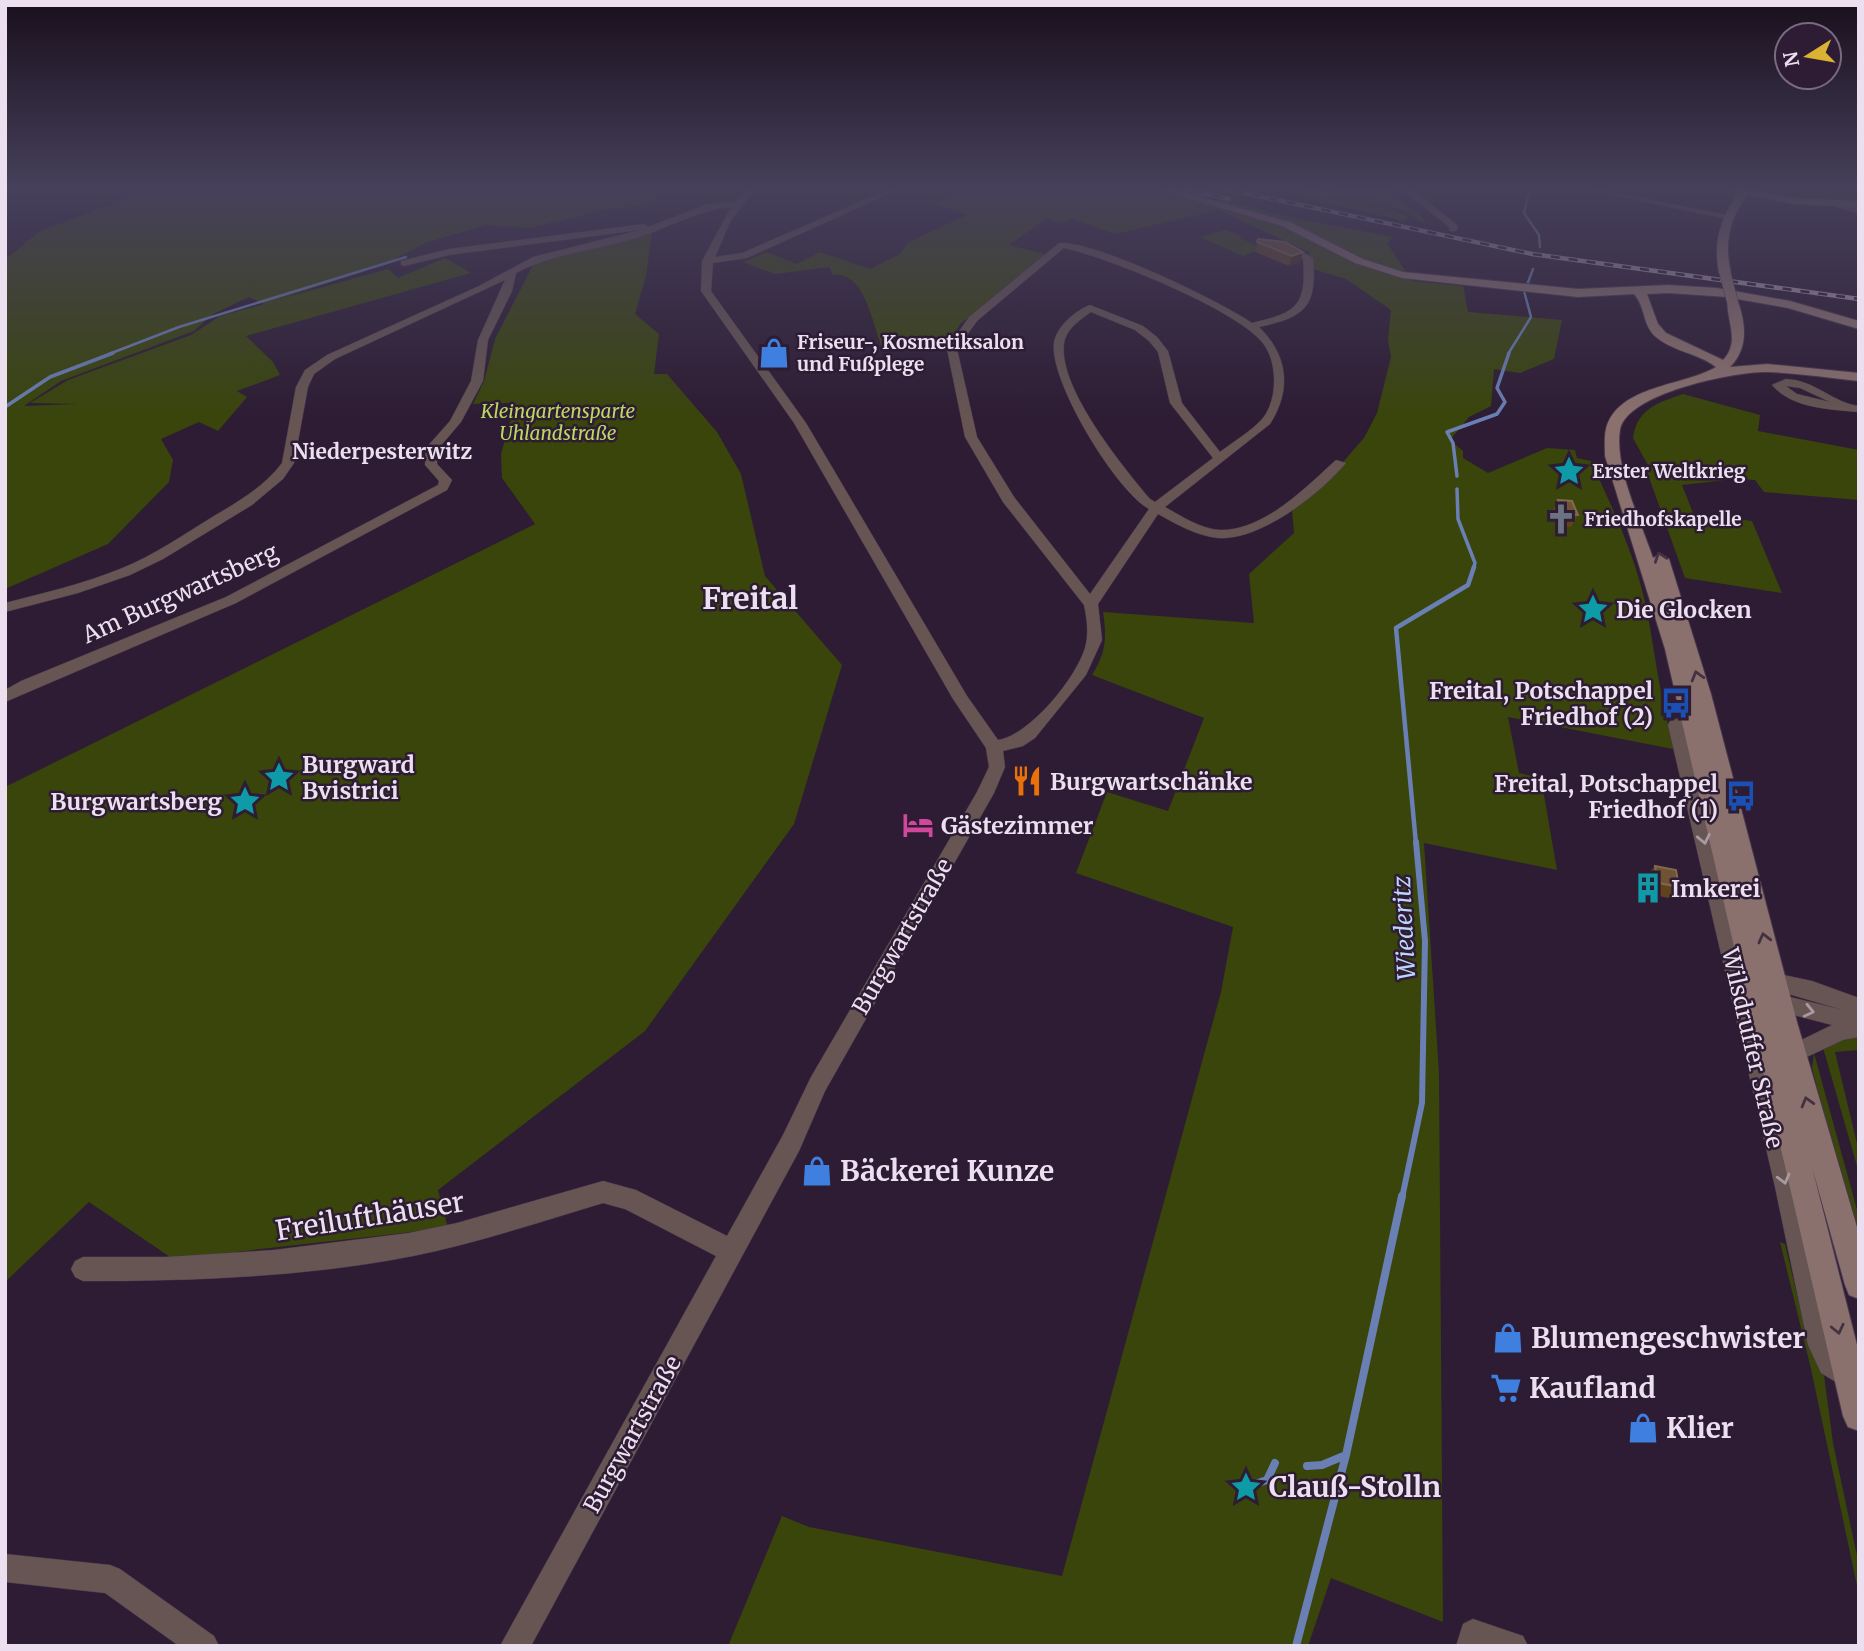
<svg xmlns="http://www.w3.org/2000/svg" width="1864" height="1651" viewBox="0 0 1864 1651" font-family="Merriweather,serif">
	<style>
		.green { fill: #39450b; fill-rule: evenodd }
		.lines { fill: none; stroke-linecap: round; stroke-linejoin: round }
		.stream-far4 { stroke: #6a7fb4; stroke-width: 2.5 }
		.stream-far3 { stroke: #6a7fb4; stroke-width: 3.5 }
		.stream-far2 { stroke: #6a7fb4; stroke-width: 4.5 }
		.stream-far1 { stroke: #6a7fb4; stroke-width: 6 }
		.stream { stroke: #6a7fb4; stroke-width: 8 }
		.street-casing { stroke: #48374d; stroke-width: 1 }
		.secondary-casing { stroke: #48374d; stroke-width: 2 }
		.street { fill: #665553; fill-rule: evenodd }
		.secondary { fill: #8b716e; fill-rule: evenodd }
		.rail-casing { stroke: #a496a9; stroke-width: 4.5 }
		.rail { stroke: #2d1c33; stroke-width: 2.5; stroke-dasharray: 9; stroke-linecap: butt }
		.secondary-bridge-casing { stroke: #48374d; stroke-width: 12; stroke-linecap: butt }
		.secondary-bridge { stroke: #8b716e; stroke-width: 11 }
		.wall { fill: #60421c }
		.shaded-wall { fill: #452c1c }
		.building { fill: #6f5333; stroke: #826950; stroke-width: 2 }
		.oneway { stroke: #443142 }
		.oneway2 { stroke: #a99aa2 }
		.labels { text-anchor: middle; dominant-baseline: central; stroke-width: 5; stroke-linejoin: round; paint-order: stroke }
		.far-poi-label { font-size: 19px; font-weight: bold; fill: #ece0f0; stroke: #2d1c33; text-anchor: start }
		.far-park-label { font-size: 19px; font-style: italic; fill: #bcd762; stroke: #2d1c33 }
		.far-quarter-label { font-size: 21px; font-weight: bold; fill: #ece0f0; stroke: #2d1c33 }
		.street-label { font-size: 23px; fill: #ece0f0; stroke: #2d1c33 }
		.poi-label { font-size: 23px; font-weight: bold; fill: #ece0f0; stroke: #2d1c33; text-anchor: start }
		.water-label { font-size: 24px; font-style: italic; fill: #bed4fb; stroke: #2d1c33 }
		.near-poi-label { font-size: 28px; font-weight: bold; fill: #ece0f0; stroke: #2d1c33; text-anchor: start }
		.near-street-label { font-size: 28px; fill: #ece0f0; stroke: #2d1c33 }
		.district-label { font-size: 30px; font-weight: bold; fill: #ece0f0; stroke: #2d1c33 }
	</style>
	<rect width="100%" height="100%" fill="#2d1c33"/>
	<path class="green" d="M157 187H160L158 191 202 187H672L642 206 607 209 530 228 486 225 425 243 384 265 276 300 388 269 398 278 445 258 471 273 246 336 273 362 280 375 237 391 247 397 218 431 199 422 161 439 173 460 169 482 108 544 5 589V258C20 250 28 239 41 231ZM249 297 264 304 220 316 191 335 68 380 30 403 77 404 24 406 61 381 194 331 213 314Z
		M969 187H1046L1068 196 1077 187H1170L1297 219 1393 237 1387 243 1412 281 1463 286 1468 312 1562 320 1554 359 1520 373 1494 369 1491 406 1469 417 1450 440 1463 451V458L1488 473 1547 448 1575 450 1577 458 1591 461C1612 507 1634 553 1645 602 1653 634 1663 728 1678 750L1508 717 1519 773 1541 778 1557 870 1424 843 1439 1073 1443 1622 1331 1578 1308 1646H728L782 1516 809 1527 1062 1576 1221 992 1233 927 1076 873 1107 792 1168 811 1204 718 1092 675C1106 652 1107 638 1103 612L1254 623 1249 574 1294 533 1292 510 1336 470 1364 438 1377 413 1391 357 1388 340 1391 310 1346 279 1310 268 1309 252 1218 210 1115 234 1070 218 1063 223 1046 219 1009 245 1045 254 960 324 945 351 883 350C873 327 866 271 833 275L829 267 775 274 743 262 766 252 797 264 820 252 870 269 900 254 907 244 921 236 968 215 936 204Z
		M1276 187C1299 194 1399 207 1408 217L1404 221 1273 190Z
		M1387 191 1420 215 1426 224 1400 209 1339 199V195Z
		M1226 230 1241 236 1239 238 1263 248 1243 256 1200 237Z
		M652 233 646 276 635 314 659 334 654 374H667L717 432 741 474 765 576 842 665 794 824 645 1031 438 1190 448 1228 173 1259 89 1202 5 1282V787L535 524 502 478 501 454 515 403 473 404 484 381 495 339 535 261Z
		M1683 394 1760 415 1758 431 1859 450V500L1764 492 1755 480 1735 479 1682 485 1693 513 1752 521 1782 593 1685 578 1646 469H1650L1633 438C1637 409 1657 403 1683 394Z
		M1859 1037V1050L1835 1052 1859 1152V1173L1822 1044Z
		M1814 1053 1859 1217V1246L1812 1068Z
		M1780 1242 1785 1244 1808 1341 1823 1368 1833 1443 1859 1565V1595L1811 1369Z"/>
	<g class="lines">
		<path class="stream-far4" d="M1530 189 1524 213 1539 235 1540 247
			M1527 285 1533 269
			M109 354 179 327 406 257
			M1508 354 1531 317 1524 291"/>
		<path class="stream-far3" d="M5 407 50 377 113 353
			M1457 476 1453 443 1447 432 1497 414 1505 402 1497 388 1509 353
			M1457 489 1458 519 1475 563 1473 569"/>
		<path class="stream-far2" d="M1416 844 1396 628 1468 585 1474 567"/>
		<path class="stream-far1" d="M1402 1198 1422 1103 1425 941 1416 842"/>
		<path class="stream" d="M1307 1466 1322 1465 1346 1455
			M1246 1487 1267 1480 1275 1463
			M1296 1646 1346 1455 1402 1196"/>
		<g class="street-casing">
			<path id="street" d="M749 187H757L731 220 715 257 742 253 894 187H904L747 258 713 263 711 291 806 423 967 696 998 740C1030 735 1076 678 1085 648 1089 634 1087 619 1084 605L1003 502 965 437 947 349 969 317 1059 243C1094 240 1220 301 1252 323 1296 313 1307 306 1303 259L1280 247V243H1286L1313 258C1317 307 1306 317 1259 327 1288 355 1292 390 1270 424L1165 507C1181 516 1201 529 1220 530 1264 531 1306 487 1336 460L1346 463C1320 494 1260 541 1218 538 1197 536 1176 524 1158 514L1098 604 1102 640 1086 675 1035 738 1023 746 1003 751 1005 767 994 793 825 1091 799 1151 531 1646H500L716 1256 625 1209 603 1203C540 1222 477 1243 413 1256 307 1277 191 1281 83 1281L75 1277 71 1269 75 1261 83 1257H165L274 1250 409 1233 457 1223 603 1181 636 1190 727 1236 783 1135 811 1077 977 792 989 767 986 748 953 699 794 423 701 291 702 261 731 207C695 210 664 231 629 240 591 251 552 254 516 273L512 291 488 340 483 381 461 422 438 449 437 464 452 480 447 490 236 603 5 702V690L21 681 226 597 438 485 439 481 425 465 426 448 450 421 471 381 478 340 505 280 335 359 314 374 308 387 294 463 283 479 252 505 163 559 130 575 78 593 5 612V603C44 593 83 584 120 569 153 556 183 535 214 516 238 502 265 486 282 463L296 387 305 370 327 355 479 286 533 257 640 230 449 255 404 266 401 265V261L449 249 644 224 648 227 708 204 735 202ZM1064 248C1107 257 1235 309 1262 342 1278 361 1278 399 1263 418 1252 431 1234 441 1220 452L1182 403 1168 351 1157 337 1143 326 1090 305C1076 310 1056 327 1054 343 1049 381 1116 491 1149 509L1090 594 1014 497 977 437 957 349 977 321ZM1091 312 1135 330 1149 341 1158 352 1170 403 1213 458 1155 502 1150 499C1123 467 1053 382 1065 339 1069 327 1081 319 1091 312Z
				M1286 187 1323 191 1410 187 1458 226 1456 231H1450L1449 227 1403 190 1323 197Z
				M1574 187H1589L1731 216 1727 219Z
				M1853 187H1859V194H1856Z
				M1833 202 1859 208V214L1833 206Z
				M1786 379C1815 380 1833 403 1859 406V412C1830 409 1793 409 1772 385ZM1786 386 1800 388 1830 402 1797 394Z
				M1683 717 1710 724 1712 728 1704 734 1685 729 1797 1187 1832 1342 1839 1355 1859 1370 1858 1386 1849 1390 1821 1373 1808 1345 1775 1187 1668 725 1670 721Z
				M1765 971 1812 981 1859 998V1037L1843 1040 1794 1063 1787 1061 1784 1054 1787 1047 1832 1025 1763 1007 1760 1001 1763 995 1770 992 1843 1010 1758 985 1755 979 1758 973Z
				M5 1554 110 1565 120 1569 214 1636 219 1646H179L105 1593 5 1582Z
				M1473 1619 1523 1636 1528 1646H1456L1463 1624Z"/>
		</g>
		<g class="secondary-casing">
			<path id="secondary" d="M1149 187H1164L1290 222 1363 259 1403 272 1578 289 1669 285 1717 288 1790 301 1859 321V329L1788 308 1737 299C1746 323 1749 348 1730 367L1767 364 1859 373V381C1829 378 1798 373 1768 372 1736 371 1626 393 1620 430 1614 467 1641 522 1653 558L1661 554 1669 559 1711 694 1797 1022 1859 1234V1299L1849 1295 1845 1285 1812 1167 1859 1353V1431L1848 1427 1843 1416 1665 649 1605 456C1605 447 1604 437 1606 429 1617 385 1685 386 1716 367 1698 353 1674 352 1656 337 1642 325 1646 307 1634 294L1578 297 1402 278 1355 263 1282 226ZM1669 293 1728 297C1724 317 1742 341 1723 360L1666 333 1658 324 1647 294Z
				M1716 187H1734L1793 198 1859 201V207L1793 204 1747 195C1729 220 1724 243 1731 273L1725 276 1719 273C1713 242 1720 219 1738 193Z"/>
		</g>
		<use href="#street" class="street"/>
		<use href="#secondary" class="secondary"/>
		<g class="rail-casing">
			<path id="rail" d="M1177 187 1229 199
				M1216 187 1532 254 1859 299"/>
		</g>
		<use href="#rail" class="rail"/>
		<g class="secondary-bridge-casing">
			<path id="secondary-bridge" d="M1725 273 1732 300"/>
		</g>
		<use href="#secondary-bridge" class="secondary-bridge"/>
	</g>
	<path class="wall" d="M1258 239 1303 252 1300 262 1289 266 1255 252Z
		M1558 500 1578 515 1571 527 1557 526 1552 512Z
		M1655 866 1679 887 1669 898 1648 894 1645 877Z"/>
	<path class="shaded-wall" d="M1303 252 1300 262 1289 266 1292 256Z"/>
	<path class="building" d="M1258 239 1285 242 1303 252 1292 256 1257 242Z
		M1558 500 1572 501 1578 515 1563 514Z
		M1655 866 1676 870 1679 887 1658 883Z"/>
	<defs><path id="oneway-chevron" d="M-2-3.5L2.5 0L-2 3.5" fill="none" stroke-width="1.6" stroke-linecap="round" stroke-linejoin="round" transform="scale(1.75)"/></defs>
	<g class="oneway">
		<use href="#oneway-chevron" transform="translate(1660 557) rotate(-109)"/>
		<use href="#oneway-chevron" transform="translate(1697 676) rotate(-106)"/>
		<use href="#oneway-chevron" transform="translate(1764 938) rotate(-104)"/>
		<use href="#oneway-chevron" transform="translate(1807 1102) rotate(-106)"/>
		<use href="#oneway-chevron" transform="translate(1838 1329) rotate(77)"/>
	</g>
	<g class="oneway2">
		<use href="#oneway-chevron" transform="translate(1704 839) rotate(78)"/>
		<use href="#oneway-chevron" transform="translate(1809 1011) rotate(13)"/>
		<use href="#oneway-chevron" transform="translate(1784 1179) rotate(75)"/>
	</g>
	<linearGradient id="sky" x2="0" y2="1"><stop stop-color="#190f1c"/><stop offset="0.45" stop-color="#46405b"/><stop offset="1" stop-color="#46405b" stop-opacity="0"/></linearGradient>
	<rect width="1864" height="418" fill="url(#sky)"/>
	<defs>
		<g id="shop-bare" transform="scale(2.415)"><path d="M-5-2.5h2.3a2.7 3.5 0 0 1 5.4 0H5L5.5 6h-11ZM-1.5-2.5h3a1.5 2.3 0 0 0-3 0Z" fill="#3f7fe0" stroke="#2d1c33" stroke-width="2.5" paint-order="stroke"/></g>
		<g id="sight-bare" transform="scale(2.415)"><path d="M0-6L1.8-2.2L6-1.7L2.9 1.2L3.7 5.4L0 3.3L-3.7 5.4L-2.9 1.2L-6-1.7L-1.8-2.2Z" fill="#0f9aa8" stroke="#2d1c33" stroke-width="2.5" paint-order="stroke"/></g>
		<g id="church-bare" transform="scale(2.415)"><path d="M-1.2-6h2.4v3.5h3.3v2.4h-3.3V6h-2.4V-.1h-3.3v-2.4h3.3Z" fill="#6b7280" stroke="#2d1c33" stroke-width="2.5" paint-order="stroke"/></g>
		<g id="bus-bare" transform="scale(2.415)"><path d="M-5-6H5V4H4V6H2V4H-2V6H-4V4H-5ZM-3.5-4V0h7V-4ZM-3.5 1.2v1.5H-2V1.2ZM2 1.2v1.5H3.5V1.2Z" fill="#1a4fb4" stroke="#2d1c33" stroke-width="2.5" paint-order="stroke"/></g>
		<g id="restaurant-bare" transform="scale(2.415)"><path d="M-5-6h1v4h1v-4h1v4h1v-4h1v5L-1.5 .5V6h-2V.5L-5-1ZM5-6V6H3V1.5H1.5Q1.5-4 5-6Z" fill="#e8710a" stroke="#2d1c33" stroke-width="2.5" paint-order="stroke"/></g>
		<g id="hotel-bare" transform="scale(2.415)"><path d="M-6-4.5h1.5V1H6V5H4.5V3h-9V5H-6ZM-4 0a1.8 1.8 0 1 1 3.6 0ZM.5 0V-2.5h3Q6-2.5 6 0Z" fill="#d1479c" stroke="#2d1c33" stroke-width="2.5" paint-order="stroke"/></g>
		<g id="building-bare" transform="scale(2.415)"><path d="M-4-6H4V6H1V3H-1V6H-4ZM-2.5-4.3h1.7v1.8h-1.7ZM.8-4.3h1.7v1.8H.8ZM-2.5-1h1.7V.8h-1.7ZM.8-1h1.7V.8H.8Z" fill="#0f9aa8" stroke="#2d1c33" stroke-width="2.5" paint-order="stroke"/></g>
		<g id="supermarket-bare" transform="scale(2.415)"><path d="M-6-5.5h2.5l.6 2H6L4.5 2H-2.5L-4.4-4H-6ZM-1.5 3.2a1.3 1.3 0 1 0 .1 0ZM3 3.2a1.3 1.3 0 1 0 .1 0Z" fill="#3f7fe0" stroke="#2d1c33" stroke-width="2.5" paint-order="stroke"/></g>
	</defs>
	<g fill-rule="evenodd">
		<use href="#shop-bare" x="774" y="353"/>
		<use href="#sight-bare" x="1569" y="471"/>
		<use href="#church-bare" x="1561" y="519"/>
		<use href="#sight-bare" x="1593" y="609"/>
		<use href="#bus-bare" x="1676" y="703"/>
		<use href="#sight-bare" x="279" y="777"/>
		<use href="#restaurant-bare" x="1027" y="781"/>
		<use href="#bus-bare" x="1741" y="796"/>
		<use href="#sight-bare" x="245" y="801"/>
		<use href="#hotel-bare" x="918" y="825"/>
		<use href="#building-bare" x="1648" y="888"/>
		<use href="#shop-bare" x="817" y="1171"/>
		<use href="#shop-bare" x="1508" y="1338"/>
		<use href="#supermarket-bare" x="1506" y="1388"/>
		<use href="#shop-bare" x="1643" y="1428"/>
		<use href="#sight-bare" x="1246" y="1487"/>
	</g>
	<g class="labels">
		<g class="far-poi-label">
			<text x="797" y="342">Friseur-, Kosmetiksalon<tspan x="797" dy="22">und Fußplege</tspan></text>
			<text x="1592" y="471">Erster Weltkrieg</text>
			<text x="1584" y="519">Friedhofskapelle</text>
		</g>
		<g class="far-park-label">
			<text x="558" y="411">Kleingartensparte<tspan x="558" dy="22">Uhlandstraße</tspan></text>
		</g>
		<g class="far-quarter-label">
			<text x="382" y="451">Niederpesterwitz</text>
		</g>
		<g class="street-label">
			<text transform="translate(180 593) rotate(-24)">Am Burgwartsberg</text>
			<text transform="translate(902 936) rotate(-60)">Burgwartstraße</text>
			<text transform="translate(1753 1048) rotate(77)">Wilsdruffer Straße</text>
			<text transform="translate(632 1434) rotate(-61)">Burgwartstraße</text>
		</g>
		<g class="poi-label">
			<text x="1616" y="609">Die Glocken</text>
			<text x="1653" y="690" text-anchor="end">Freital, Potschappel<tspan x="1653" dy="26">Friedhof (2)</tspan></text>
			<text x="302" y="764">Burgward<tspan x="302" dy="26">Bvistrici</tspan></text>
			<text x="1050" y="781">Burgwartschänke</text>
			<text x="1718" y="783" text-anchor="end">Freital, Potschappel<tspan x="1718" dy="26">Friedhof (1)</tspan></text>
			<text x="222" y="801" text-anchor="end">Burgwartsberg</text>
			<text x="941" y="825">Gästezimmer</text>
			<text x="1671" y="888">Imkerei</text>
		</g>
		<g class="water-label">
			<text transform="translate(1404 928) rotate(-93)">Wiederitz</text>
		</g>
		<g class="near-poi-label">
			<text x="840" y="1171">Bäckerei Kunze</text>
			<text x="1531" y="1338">Blumengeschwister</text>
			<text x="1529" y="1388">Kaufland</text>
			<text x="1666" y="1428">Klier</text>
			<text x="1269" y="1487">Clauß-Stolln</text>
		</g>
		<g class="near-street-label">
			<text transform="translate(370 1216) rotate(-9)">Freilufthäuser</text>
		</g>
		<g class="district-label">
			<text x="750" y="598">Freital</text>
		</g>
	</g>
	<rect width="1864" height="1651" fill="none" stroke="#ece0f0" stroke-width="14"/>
	<g transform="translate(1808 56) rotate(259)"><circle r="33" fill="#2d1c33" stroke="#796a7f" stroke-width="2"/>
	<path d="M0-5L12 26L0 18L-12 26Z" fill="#dab333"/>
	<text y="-10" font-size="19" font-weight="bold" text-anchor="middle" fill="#ece0f0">N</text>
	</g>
</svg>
